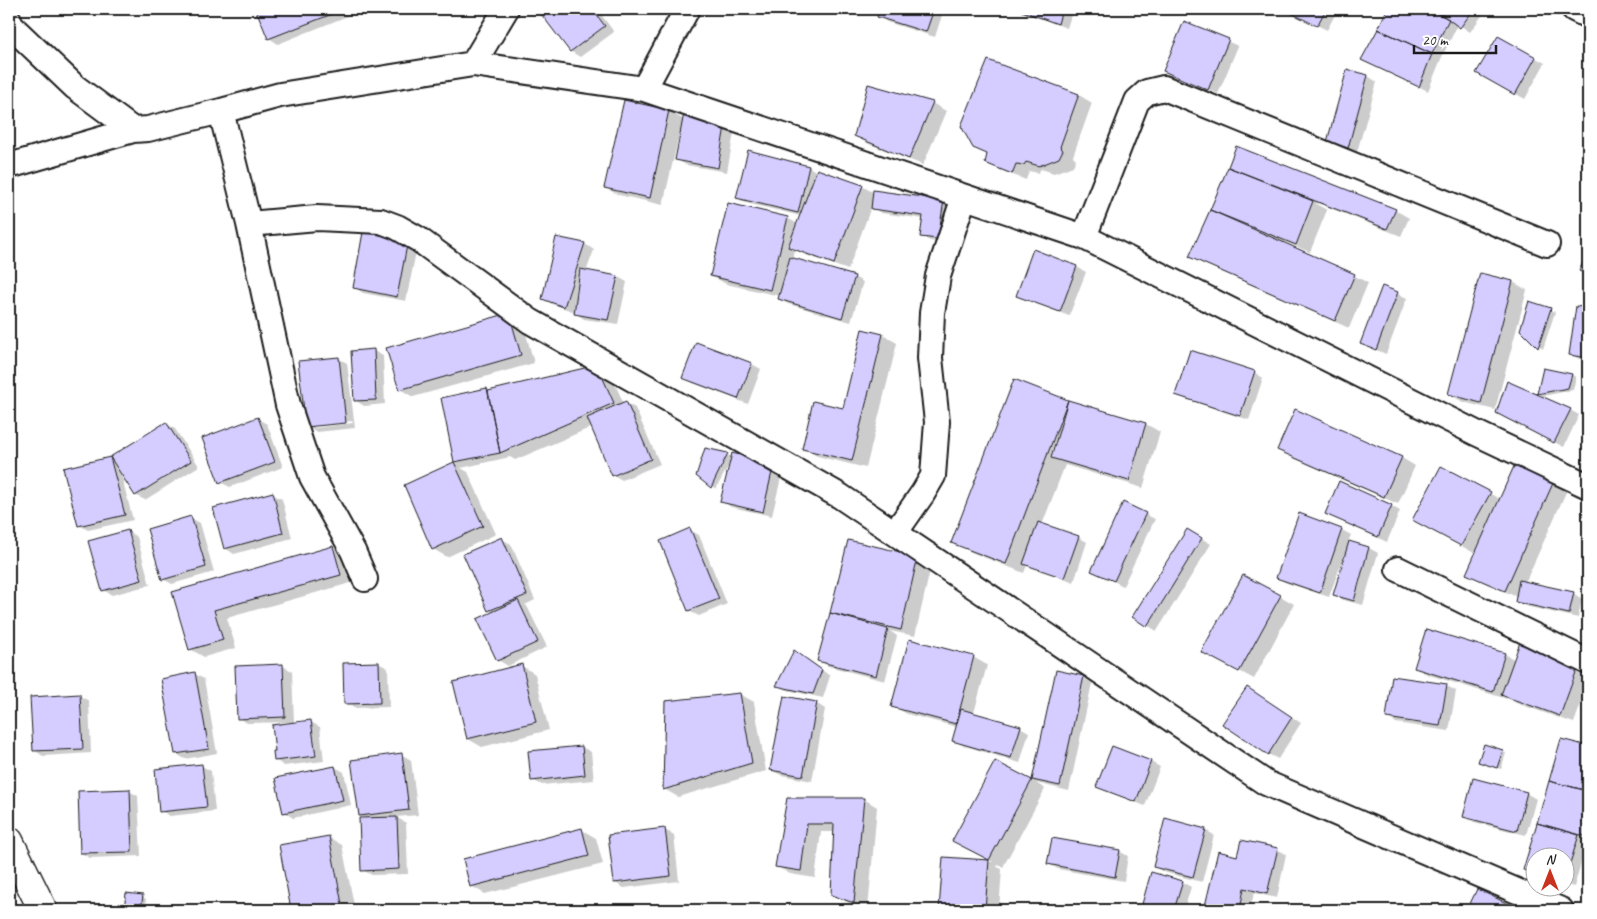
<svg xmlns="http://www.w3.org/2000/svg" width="1597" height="919" viewBox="0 0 1597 919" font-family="Caveat,sans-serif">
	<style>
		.shadow { fill: #0003; fill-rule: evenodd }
		.building { fill: #d5ccff; stroke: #1c1c1c }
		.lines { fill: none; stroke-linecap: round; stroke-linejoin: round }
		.street-casing { stroke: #1c1c1c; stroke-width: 28 }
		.secondary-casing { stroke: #1c1c1c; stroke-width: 31 }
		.street { stroke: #fff; stroke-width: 24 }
		.secondary { stroke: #fff; stroke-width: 28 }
	</style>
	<rect width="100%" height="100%" fill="#fff"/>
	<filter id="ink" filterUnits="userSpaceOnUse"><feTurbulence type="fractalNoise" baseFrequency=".02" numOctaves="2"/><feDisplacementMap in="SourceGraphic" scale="10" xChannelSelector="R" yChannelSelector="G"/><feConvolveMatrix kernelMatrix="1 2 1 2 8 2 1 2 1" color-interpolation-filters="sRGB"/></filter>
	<g filter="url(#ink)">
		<path class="shadow" d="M270 9H359L360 11 278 44 269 38 259 13Z
			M542 9H597L614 32 580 57 570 51 540 10Z
			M880 9H938L943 12 935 37 887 22 878 16Z
			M1014 9H1073L1067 28Z
			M1203 9H1218L1215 14Z
			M1284 9H1338L1327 30Z
			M1388 9H1424L1450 21 1437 10 1438 9H1487L1470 32 1458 24 1441 59 1428 91 1362 59Z
			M1185 23 1238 46 1218 94 1165 71Z
			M1498 37 1545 63 1525 99 1478 72Z
			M989 61 1079 95 1092 103 1073 156 1076 159 1073 166 1054 173 1041 169 1038 173 1029 171 1026 180 1000 170 986 163 988 155 974 147Z
			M1368 76 1377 82 1357 152 1337 146 1328 141Z
			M869 86 932 103 946 111 923 165 869 144 855 136Z
			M625 102 669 111 684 120 735 127 727 172 686 165 677 160 680 140 678 139 663 205 619 195 605 188Z
			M1236 148 1395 210 1409 218 1401 236 1317 203 1316 204 1327 210 1310 252 1285 242 1284 244 1355 276 1368 283 1349 328 1204 264 1190 256Z
			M749 152 809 167 817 172 862 186 874 193 944 201 953 206 947 244 930 241 921 236 924 219 881 213 871 207 848 270 803 254 795 250 793 259 854 277 863 282 851 322 788 304 779 299 780 296 726 284 712 276 787 218 798 224 801 216 746 203 737 198Z
			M364 233 417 247 406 301 363 293 354 287Z
			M585 244 594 250 586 272 618 277 627 282 618 324 584 319 575 313V312L552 304 543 299Z
			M1034 251 1077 267 1086 272 1069 316 1027 300 1018 295Z
			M1481 274 1513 282 1527 290 1495 410 1463 402 1449 394Z
			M1383 287 1407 298 1386 354 1362 344Z
			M1530 303 1555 312 1543 349 1522 330Z
			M1577 307 1588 309V361L1579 359 1570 354Z
			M509 315 523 323 534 363 413 397 400 389Z
			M863 330 883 335 897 343 866 468 817 456 803 448 844 409Z
			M696 343 752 364 761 369 748 404 693 383 684 377Z
			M374 351 383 356 385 404 364 406 355 400Z
			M338 358 347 363 355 428 317 432 308 427ZM352 421 353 423 314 428V425Z
			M597 367 611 375 624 404 626 403 635 408 660 464 622 480 613 475 592 427 515 460 510 457 461 468 468 472 496 534 447 557 433 549 405 486 456 463 442 399 486 390 490 392Z
			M1254 372 1263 378 1249 420 1186 399 1177 394Z
			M1572 375 1576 377 1573 390 1543 396 1539 393Z
			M1014 381 1068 401 1146 424 1160 432 1143 488 1065 465 1042 525 1078 537 1087 542 1074 582 1027 565 1024 573 971 552 953 542Z
			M1570 410 1579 415 1564 447 1506 418Z
			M1296 411 1402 458 1415 466 1398 504 1293 458 1279 450Z
			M258 419 267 424 283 467 230 487 220 482Z
			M166 423 175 429 199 466 145 500 135 495 121 474 133 520 88 530 79 525 110 458Z
			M706 450 783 469 772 516 731 507 722 501 732 459 716 489 698 475Z
			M1441 468 1500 499 1553 482 1567 490 1525 583 1573 593 1582 599 1578 618 1525 606 1516 601 1517 597 1481 581 1468 574 1476 554 1427 527Z
			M272 494 282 499 292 538 234 554 225 548Z
			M1124 504 1155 519 1123 586 1102 575Z
			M1391 506 1400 511 1387 542 1326 514Z
			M1299 515 1342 530 1351 535 1348 542 1369 548 1378 553 1363 605 1343 600 1334 594 1344 562 1342 561 1329 597 1287 583 1277 578Z
			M191 518 200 523 214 572 172 584 163 579Z
			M690 530 699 535 727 604 699 616 689 611 662 541Z
			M1187 530 1211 544 1157 631 1133 617Z
			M128 531 137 537 150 585 112 595 103 590Z
			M502 539 511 544 535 600 525 605 527 606 547 647 508 666 498 660 479 619 493 613 489 610Z
			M849 542 931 566 915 636 890 631 897 636 885 681 828 666 819 660Z
			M333 548 346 556 354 582 227 618 236 648 204 657 190 649 174 593Z
			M1280 596 1294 604 1254 679 1217 659Z
			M1505 654 1515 660 1588 670V684L1574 723 1516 703 1507 698V699L1429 675 1415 668Z
			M804 657 830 676 823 698 787 690 778 685Z
			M973 657 987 665 974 713 1020 727 1029 732 1020 763 962 745 953 740 957 727 907 714 893 706Z
			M378 663 388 668 389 707 354 708 345 703Z
			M283 666 292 671 294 722 247 723 238 718 236 668Z
			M522 666 535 674 549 730 482 747 468 739Z
			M1057 672 1083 678 1092 683 1069 791 1036 783 1045 789 1003 867 998 865 997 867 1002 869 999 910H940L944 858 993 862 968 848 996 762 1033 782Z
			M195 674 204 679 217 753 185 759 176 754Z
			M1447 686 1456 691 1449 731 1396 723 1387 717Z
			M740 694 754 702 766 771 678 797 664 789Z
			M1256 694 1301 723 1278 759 1268 754Z
			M80 696 89 701 91 753 43 756 34 750Z
			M816 703 825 709 812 781 781 775 771 770Z
			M311 722 320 727 324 761 284 766 275 760Z
			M1562 740 1588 748V839L1574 887 1564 884V856H1534V875L1524 870Z
			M582 747 591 752 594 780 542 785 532 780Z
			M1113 747 1151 762 1160 767 1145 806 1107 791 1098 786Z
			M1502 751 1506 753 1501 769 1484 764Z
			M401 754 411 760 418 815 396 817 406 823 408 874 372 875 362 870 366 819 360 815Z
			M202 766 211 771 215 811 170 816 161 811Z
			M335 767 344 772 351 805 293 818 284 812Z
			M129 791 138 796 141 856 90 858 81 853Z
			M1526 793 1536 799 1526 835 1474 822 1465 816Z
			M788 799H864L877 807 868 910 847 902 833 894 835 832H821L815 878 790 874 776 866Z
			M582 830 596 838 603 864 485 894 471 886Z
			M665 830 674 835 679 881 624 888 615 883Z
			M1205 830 1214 835 1202 882 1163 872 1154 866Z
			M328 837 342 845 355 910H292L280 846Z
			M1277 849 1286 854 1277 898 1254 893 1250 910H1216L1207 905 1238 857Z
			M1119 851 1128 856 1124 881 1058 869 1049 864Z
			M1182 882 1191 887 1184 910H1157L1143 904Z
			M127 895 142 896 146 899 145 910H126Z"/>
		<path class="building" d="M267 9H345L268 39 257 12Z
			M540 9H592L605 26 570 52 538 10Z
			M879 9H934L926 32 877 17Z
			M1016 9H1062L1058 24Z
			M1283 9H1326L1317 26Z
			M1387 9H1427L1449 19 1432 54 1378 29Z
			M1437 9H1474L1460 28 1436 10Z
			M1184 21 1229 39 1208 90 1163 71Z
			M1378 29 1432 54 1419 87 1361 60Z
			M1498 36 1536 57 1515 95 1476 73Z
			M988 60 1079 94 1060 147 1063 150 1059 158 1039 166 1026 162 1024 165 1016 164 1012 174 985 163 987 154 973 148 961 126Z
			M1347 69 1368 75 1348 148 1327 142Z
			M868 84 933 102 909 159 854 136Z
			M624 100 669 110 650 198 604 188Z
			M684 113 726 120 718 168 675 160Z
			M1236 146 1396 209 1387 229 1228 167Z
			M748 150 809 166 798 213 736 198Z
			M1228 167 1313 201 1296 245 1210 210Z
			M817 169 863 185 834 264 788 247Z
			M873 190 944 200 938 239 920 237 923 216 871 209Z
			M728 203 788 217 770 290 710 276Z
			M1210 210 1355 274 1335 321 1189 257Z
			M363 232 408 240 397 297 353 288Z
			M556 237 585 243 564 307 542 299Z
			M1033 249 1077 266 1060 312 1016 296Z
			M1588 252V275L1579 271Z
			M790 257 855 276 842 318 778 299Z
			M580 269 618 276 608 320 574 314Z
			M1480 273 1513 281 1481 403 1448 394Z
			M1382 286 1398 292 1376 350 1360 344Z
			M1529 301 1551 308 1538 348 1520 330Z
			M1576 306 1588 308V358L1569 355Z
			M509 313 521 355 399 390 386 348Z
			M862 329 883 334 852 461 802 449 813 401 843 408Z
			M696 342 752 363 738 399 682 378Z
			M374 349 376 400 354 401 351 351Z
			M1190 350 1255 371 1240 416 1175 395Z
			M339 357 346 423 306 427 298 361Z
			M597 365 614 403 500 453 488 391Z
			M1543 368 1572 374 1568 388 1537 394Z
			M1014 379 1068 400 1006 564 951 543Z
			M1507 381 1571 409 1554 443 1496 413Z
			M487 388 500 453 454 462 441 398Z
			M1068 400 1146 423 1129 481 1051 458Z
			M626 401 651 459 612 476 587 418Z
			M1295 409 1402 457 1384 497 1277 450Z
			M258 417 275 462 219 483 202 438Z
			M166 422 191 461 135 496 110 457Z
			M705 448 728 453 711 488 696 476Z
			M732 453 774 463 763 512 720 502Z
			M110 457 125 515 78 526 63 468Z
			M454 462 483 526 432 550 404 485Z
			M1515 464 1554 481 1505 591 1466 574Z
			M1441 466 1491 492 1461 546 1412 520Z
			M1339 481 1392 505 1378 537 1325 514Z
			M273 492 283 533 224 549 213 508Z
			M1123 502 1146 513 1114 581 1091 571Z
			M1299 513 1342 529 1320 593 1276 578Z
			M191 516 206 567 162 580 147 529Z
			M1038 522 1079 536 1064 578 1023 564Z
			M690 528 719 599 688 611 660 541Z
			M1187 529 1202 538 1147 627 1132 617Z
			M128 530 142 580 102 591 88 541Z
			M502 537 527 595 488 611 463 554Z
			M848 540 918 556 901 630 830 613Z
			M1349 541 1369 547 1354 601 1333 595Z
			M333 546 341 575 214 610 223 640 189 650 172 592Z
			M1243 575 1281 595 1239 672 1201 652Z
			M1519 580 1574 592 1569 614 1515 602Z
			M518 600 538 642 497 661 477 619Z
			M830 613 888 629 876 676 817 661Z
			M1426 629 1505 653 1493 692 1414 668Z
			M909 639 974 656 956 724 891 707Z
			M1520 642 1579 664 1560 716 1501 695Z
			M794 650 822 670 813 694 776 686Z
			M379 662 380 703 344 704 343 663Z
			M283 664 285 717 237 719 235 666Z
			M522 664 536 722 467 739 453 682Z
			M1056 670 1084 676 1060 786 1032 780Z
			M195 672 209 749 175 754 161 679Z
			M1392 676 1447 684 1440 726 1386 718Z
			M1247 687 1292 717 1268 755 1222 724Z
			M740 693 752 763 663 790 665 701Z
			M80 694 83 749 33 751 30 697Z
			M784 696 817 702 803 776 770 770Z
			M961 709 1021 726 1011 758 952 741Z
			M311 720 316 756 274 761 273 751H275L272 725Z
			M1561 739 1588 746V791L1549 781Z
			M1484 744 1503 750 1497 768 1478 762Z
			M582 746 585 775 531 781 528 751Z
			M1112 746 1151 761 1136 802 1096 787Z
			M402 753 409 810 359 816 351 760Z
			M995 761 1032 780 989 860 952 841Z
			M202 764 207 807 159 812 155 769Z
			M335 766 343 800 283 813 275 778Z
			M1473 778 1527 792 1517 831 1463 817Z
			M1549 781 1588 791V837L1537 823Z
			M130 789 132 852 80 853 78 791Z
			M787 798H864L854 903 831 895 834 824H807L801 871 775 867Z
			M397 817 399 869 361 871 359 818Z
			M1165 818 1206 829 1193 877 1153 867Z
			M1537 823 1579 835 1564 882V856H1534V874L1523 870Z
			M582 828 589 856 470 887 463 859Z
			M665 828 671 876 614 883 608 835Z
			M329 836 342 904 323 908 324 910H291L279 845Z
			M1052 838 1120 850 1115 877 1047 864Z
			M1241 840 1278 848 1267 894 1244 888 1240 910H1225L1205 906 1218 851 1237 856Z
			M943 857 989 860 985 910H939Z
			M1151 872 1183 881 1174 910H1164L1142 904Z
			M1477 889 1521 910H1467Z
			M126 893 143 895 141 910H124Z"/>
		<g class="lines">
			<g class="street-casing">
				<path id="street" d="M1574 9 1588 16
					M9 20 11 26 75 87 133 130 148 129 221 111 280 95 473 64 506 9
					M473 64 644 89 1084 237 1476 433 1588 486
					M644 89 687 9
					M221 111 249 224 317 218 381 221 397 227 418 239 530 321 840 496 1266 783 1561 910
					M9 166 133 130
					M249 224 288 405 312 477 353 551 365 579
					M1084 237 1137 101 1147 92 1164 88 1547 244
					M895 533 923 493 933 476 937 422 930 358 932 313 938 276 964 197
					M1398 569 1588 662"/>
			</g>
			<g class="secondary-casing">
				<path id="secondary" d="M9 841 43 910"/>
			</g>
			<use href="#street" class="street"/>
			<use href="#secondary" class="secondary"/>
		</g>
	</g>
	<rect width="1597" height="919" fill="none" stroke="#fff" stroke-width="30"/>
	<rect x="15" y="15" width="1567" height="889" fill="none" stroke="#1c1c1c" stroke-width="2" filter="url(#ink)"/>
	<g transform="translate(1550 872)"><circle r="24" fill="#ffffff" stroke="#a4a4a4"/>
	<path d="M0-4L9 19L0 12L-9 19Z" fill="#c8321e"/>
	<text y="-8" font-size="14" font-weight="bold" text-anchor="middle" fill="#1c1c1c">N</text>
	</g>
	<path d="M1414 45v8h82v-8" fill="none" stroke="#1c1c1c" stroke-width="2.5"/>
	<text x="1422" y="45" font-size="15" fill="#1c1c1c" stroke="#ffffff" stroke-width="4" paint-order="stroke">20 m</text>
</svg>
